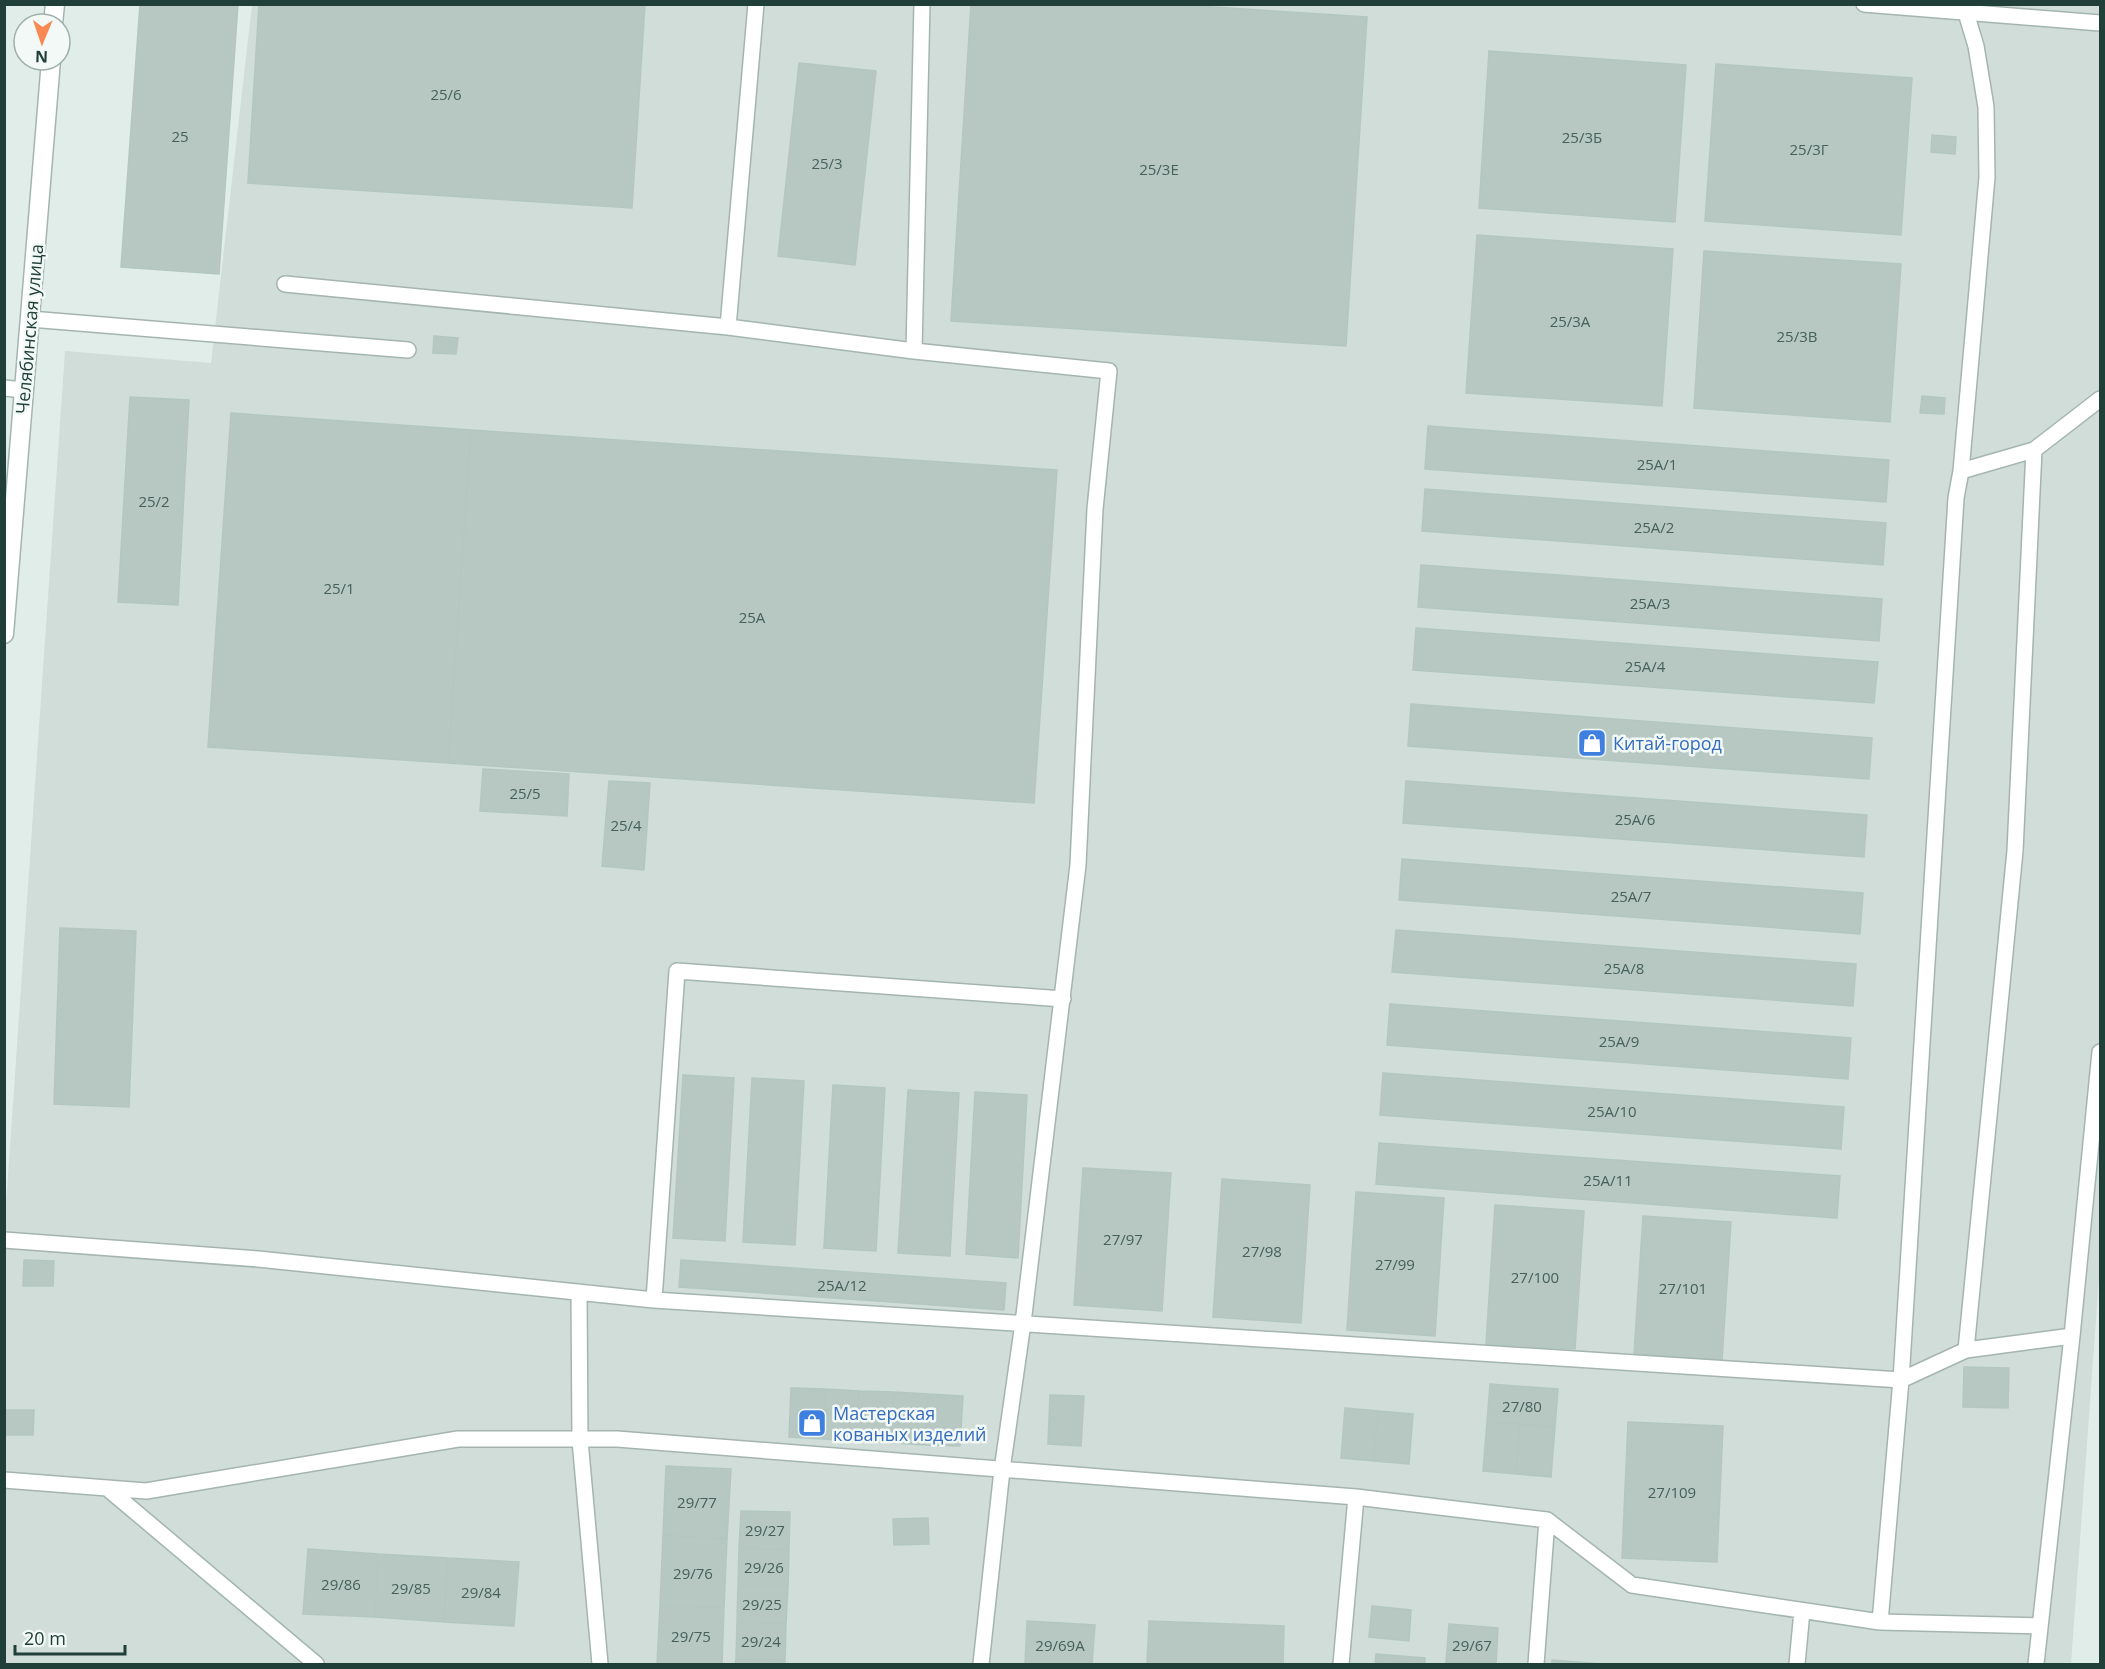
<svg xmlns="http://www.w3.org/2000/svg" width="2105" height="1669" viewBox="0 0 2105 1669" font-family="'Open Sans',sans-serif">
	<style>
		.built { fill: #d0ddd8 }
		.building { fill: #b7c8c2; stroke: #b3c7c0; stroke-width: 1.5 }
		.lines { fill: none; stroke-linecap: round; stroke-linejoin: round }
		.lane-casing { stroke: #a4b5b1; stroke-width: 18 }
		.street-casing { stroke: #a4b5b1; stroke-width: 21 }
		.lane { stroke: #fff; stroke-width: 15 }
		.street { stroke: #fff; stroke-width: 18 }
		.labels { text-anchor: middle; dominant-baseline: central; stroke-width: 5; stroke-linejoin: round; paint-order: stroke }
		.number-label { font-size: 15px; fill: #46615b }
		.street-label { font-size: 18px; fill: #213f39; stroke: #f2f9f6 }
		.shop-label { font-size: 18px; fill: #366cbe; stroke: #f2f9f6; text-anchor: start }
	</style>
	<rect width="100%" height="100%" fill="#e1ede9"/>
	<path class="built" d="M252 5H2100V1265L2071 1664H5V1219L65 351 211 363Z"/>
	<path class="building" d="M140 4H238L219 274 121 267Z
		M259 4H645L632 208 248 183Z
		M971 4H1166L1367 17 1346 346 951 321Z
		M1489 51 1686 65 1675 222 1479 208Z
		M799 63 876 71 855 265 778 256Z
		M1716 64 1912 78 1901 235 1705 221Z
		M1932 135 1956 137 1955 154 1931 152Z
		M1477 235 1673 249 1662 406 1466 393Z
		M1704 251 1901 264 1890 422 1694 408Z
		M434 336 458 338 456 354 433 353Z
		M1922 396 1945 398 1944 414 1920 413Z
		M130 397 189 400 178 605 118 602Z
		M231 413 471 430 448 763 208 747Z
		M1428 426 1889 460 1886 502 1425 469Z
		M471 430 1057 470 1034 803 448 763Z
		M1425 489 1886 523 1883 565 1422 531Z
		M1421 565 1882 599 1879 641 1418 607Z
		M1416 628 1878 662 1874 703 1413 670Z
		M1411 704 1872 738 1869 779 1408 746Z
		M483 769 569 774 567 816 480 811Z
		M609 781 650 783 644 870 602 866Z
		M1406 781 1867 815 1864 857 1403 823Z
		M1402 859 1863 893 1860 934 1399 900Z
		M60 928 136 931 129 1107 54 1104Z
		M1396 930 1856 964 1853 1006 1392 972Z
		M1390 1004 1851 1038 1848 1079 1387 1045Z
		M1383 1073 1844 1107 1841 1149 1380 1115Z
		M683 1075 734 1078 725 1241 673 1238Z
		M752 1078 804 1081 795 1245 743 1242Z
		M833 1085 885 1088 876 1251 824 1248Z
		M908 1090 959 1093 950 1256 898 1253Z
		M975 1092 1027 1095 1018 1258 966 1254Z
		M1379 1143 1840 1176 1837 1218 1376 1184Z
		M1083 1168 1171 1173 1162 1311 1074 1305Z
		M1222 1179 1310 1185 1301 1323 1213 1317Z
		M1356 1192 1444 1198 1435 1336 1347 1330Z
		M1495 1205 1584 1211 1575 1349 1486 1344Z
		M1643 1216 1731 1222 1722 1360 1634 1354Z
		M24 1260 54 1261 53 1286H23Z
		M681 1260 1006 1283 1004 1310 679 1287Z
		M1964 1367 2009 1368 2008 1408 1963 1407Z
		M1490 1384 1558 1389 1555 1427 1487 1422Z
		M791 1388 825 1389 823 1439 789 1437Z
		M825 1389 859 1391 856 1441 823 1439Z
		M859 1391 894 1392 892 1443 856 1441Z
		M894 1392 928 1394 926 1445 892 1443Z
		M928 1394 963 1396 960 1446 926 1445Z
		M1050 1395 1084 1396 1081 1446 1048 1444Z
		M1345 1408 1378 1411 1374 1461 1341 1458Z
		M4 1410H34L33 1435H4Z
		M1378 1411 1413 1414 1409 1464 1374 1461Z
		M1487 1422 1520 1424 1516 1474 1483 1471Z
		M1628 1422 1723 1426 1717 1562 1622 1558Z
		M1520 1424 1555 1427 1551 1477 1516 1474Z
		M666 1466 731 1469 727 1539 663 1535Z
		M741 1511 790 1512 789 1550 739 1548Z
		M928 1518 929 1544 894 1545 893 1519Z
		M663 1535 727 1539 724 1608 660 1606Z
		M739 1548 789 1550 788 1586 738 1585Z
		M308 1549 378 1554 375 1617 303 1614Z
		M378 1554 448 1558 444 1622 375 1617Z
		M448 1558 519 1562 514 1626 444 1622Z
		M738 1585 788 1586 786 1624 737 1622Z
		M660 1606 724 1608 722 1664H657Z
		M1372 1606 1411 1610 1409 1641 1369 1637Z
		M1027 1621 1095 1625 1092 1664H1025Z
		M1149 1621 1284 1626 1283 1664H1147Z
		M737 1622 786 1624 785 1660 736 1659Z
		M1449 1624 1498 1628 1496 1664 1446 1662Z
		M1376 1654 1425 1658V1664H1375Z
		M736 1659 785 1660V1664H735Z
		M1552 1660 1602 1664H1552Z
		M1446 1662 1480 1664H1446Z"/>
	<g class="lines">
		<g class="lane-casing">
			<path id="lane" d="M1864 4 2100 23
				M285 284 728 327 914 351 1109 371 1095 509 1078 865 1023 1323 1002 1470 981 1664
				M30 319 408 350
				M728 327 756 4
				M914 351 922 4
				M4 388 24 390
				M1961 471 1987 177 1986 107 1976 46 1966 13
				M4 1240 258 1259 654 1300 1901 1380 1966 1350 2072 1336
				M579 1292 580 1440 600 1664
				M654 1300 677 971 1063 999
				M1966 1350 2015 851 2034 450
				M4 1480 146 1491 458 1439H617L1356 1497 1547 1520 1632 1585 1880 1622 2040 1626
				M107 1488 316 1664
				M1880 1622 1901 1380 1956 498 1961 471 2034 450 2100 399
				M1341 1664 1356 1497
				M1536 1664 1547 1520
				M1797 1664 1802 1611
				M2036 1664 2072 1336 2100 1052"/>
		</g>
		<g class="street-casing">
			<path id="street" d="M53 24 55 4
				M4 634 51 60"/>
		</g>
		<use href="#lane" class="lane"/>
		<use href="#street" class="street"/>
	</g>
	<defs>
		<g id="shop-square" transform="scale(1.5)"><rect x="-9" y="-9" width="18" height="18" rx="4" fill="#3f7fe0" stroke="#f2f9f6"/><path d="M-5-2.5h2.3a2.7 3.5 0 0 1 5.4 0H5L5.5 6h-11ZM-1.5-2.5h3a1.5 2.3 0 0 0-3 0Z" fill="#fff"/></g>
	</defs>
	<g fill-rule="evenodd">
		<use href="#shop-square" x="1592" y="743"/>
		<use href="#shop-square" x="812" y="1423"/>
	</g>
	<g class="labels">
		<g class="number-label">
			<text x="446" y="94">25/6</text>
			<text x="180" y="136">25</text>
			<text x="1582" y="137">25/3Б</text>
			<text x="1809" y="149">25/3Г</text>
			<text x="827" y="163">25/3</text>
			<text x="1159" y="169">25/3Е</text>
			<text x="1570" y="321">25/3А</text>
			<text x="1797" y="336">25/3В</text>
			<text x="1657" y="464">25А/1</text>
			<text x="154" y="501">25/2</text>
			<text x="1654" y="527">25А/2</text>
			<text x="339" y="588">25/1</text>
			<text x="1650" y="603">25А/3</text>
			<text x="752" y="617">25А</text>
			<text x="1645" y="666">25А/4</text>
			<text x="525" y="793">25/5</text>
			<text x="1635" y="819">25А/6</text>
			<text x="626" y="825">25/4</text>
			<text x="1631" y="896">25А/7</text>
			<text x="1624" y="968">25А/8</text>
			<text x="1619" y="1041">25А/9</text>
			<text x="1612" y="1111">25А/10</text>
			<text x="1608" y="1180">25А/11</text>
			<text x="1123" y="1239">27/97</text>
			<text x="1262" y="1251">27/98</text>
			<text x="1395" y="1264">27/99</text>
			<text x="1535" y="1277">27/100</text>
			<text x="842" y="1285">25А/12</text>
			<text x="1683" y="1288">27/101</text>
			<text x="1522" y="1406">27/80</text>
			<text x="1672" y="1492">27/109</text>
			<text x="697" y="1502">29/77</text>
			<text x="765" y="1530">29/27</text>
			<text x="764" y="1567">29/26</text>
			<text x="693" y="1573">29/76</text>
			<text x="341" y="1584">29/86</text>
			<text x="411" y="1588">29/85</text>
			<text x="481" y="1592">29/84</text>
			<text x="762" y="1604">29/25</text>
			<text x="691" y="1636">29/75</text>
			<text x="761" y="1641">29/24</text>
			<text x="1060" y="1645">29/69А</text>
			<text x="1472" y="1645">29/67</text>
		</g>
		<g class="street-label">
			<text transform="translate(29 329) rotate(-85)">Челябинская улица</text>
		</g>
		<g class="shop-label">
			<text x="1613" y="743">Китай-город</text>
			<text x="833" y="1413">Мастерская<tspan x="833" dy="21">кованых изделий</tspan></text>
		</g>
	</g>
	<rect width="2105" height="1669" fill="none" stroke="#213f39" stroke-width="12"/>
	<g transform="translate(42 42) rotate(182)"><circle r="28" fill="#f2f9f6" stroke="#9eafaa" stroke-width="1.5"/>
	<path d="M0-4.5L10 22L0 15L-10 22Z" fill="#f98953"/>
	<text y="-9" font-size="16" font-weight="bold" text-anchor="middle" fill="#213f39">N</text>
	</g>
	<path d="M15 1645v9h110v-9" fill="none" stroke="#213f39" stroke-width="3"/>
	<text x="24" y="1645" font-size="18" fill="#213f39" stroke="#f2f9f6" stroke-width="4.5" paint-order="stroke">20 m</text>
</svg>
